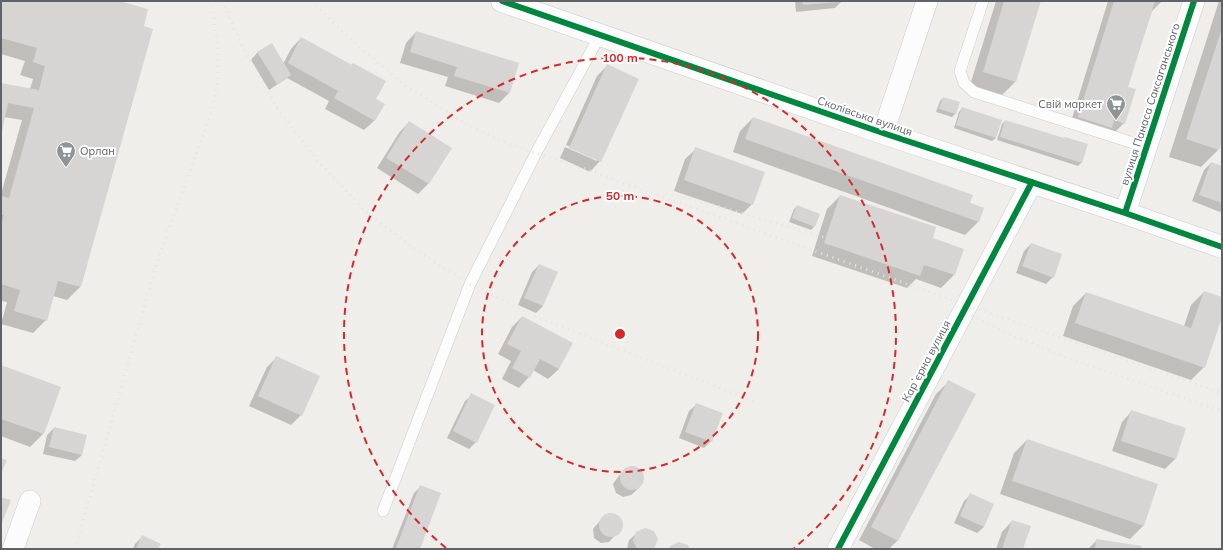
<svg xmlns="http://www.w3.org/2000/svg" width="1223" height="550" viewBox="0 0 1223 550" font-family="Mulish,sans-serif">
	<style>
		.shadow { fill: #0003 }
		.building { fill: #d6d5d3 }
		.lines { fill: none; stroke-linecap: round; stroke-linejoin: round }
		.lane-casing { stroke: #cbcccc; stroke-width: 12 }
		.street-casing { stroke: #cbcccc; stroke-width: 22 }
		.secondary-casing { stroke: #cacacb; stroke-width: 23 }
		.lane { stroke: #fdfcfc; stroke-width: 11 }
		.street { stroke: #fdfcfc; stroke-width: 21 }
		.secondary { stroke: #fdfcfc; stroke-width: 22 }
		.rail { stroke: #e4e4e4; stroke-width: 3; stroke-dasharray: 1 5; stroke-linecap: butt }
		.cycleway-casing { stroke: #fff; stroke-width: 8 }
		.cycleway { stroke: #00873e; stroke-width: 6 }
		.ring { fill: none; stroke: #d62828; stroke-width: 2; stroke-dasharray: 7 5 }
		.labels { text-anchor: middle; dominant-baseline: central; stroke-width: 4; stroke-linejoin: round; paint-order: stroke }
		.poi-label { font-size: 11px; fill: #5f6368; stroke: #fff; text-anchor: end }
		.street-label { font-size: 11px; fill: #5f6368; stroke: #fff }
		.centre { fill: #d62828; stroke: #fff; stroke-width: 2 }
		.ring-label { font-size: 12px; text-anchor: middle; font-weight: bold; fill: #d62828; stroke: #fff; stroke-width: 4; stroke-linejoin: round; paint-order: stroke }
	</style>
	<rect width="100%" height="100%" fill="#efeeea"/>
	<path class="shadow" d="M1 1H115L80 287 67 300 53 296 46 320 33 333 1 324 7 302 1 301V194L22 120 4 117 1 135V84L30 89 33 79 20 75 25 61 1 54Z
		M795 1H842L835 8 796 12Z
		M996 1H1040L1015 82 1002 95 970 85Z
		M1108 1H1162L1152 11 1127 87 1124 123 1114 133 1069 128Z
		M1219 1H1222V138L1218 150 1201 167 1169 157Z
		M416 32 509 93 499 103 445 86 448 77 400 63 406 43Z
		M301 38 351 65 353 64 375 100V120L364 130 325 109 329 101 287 78 269 90 251 60 257 53 271 44 283 64 291 49Z
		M607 66 600 161 590 172 560 158 565 147 597 161V159L566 145 597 76Z
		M943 98 959 103 955 114 952 117 936 112 940 101Z
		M962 108 996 138 992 141 954 128 959 112Z
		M753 118 983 208 978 222 965 235 733 152 740 131Z
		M1005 121 1064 139 1087 145 1081 163 1078 166 997 140 1002 124Z
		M409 122 450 148 428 184 418 194 377 168 399 133Z
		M696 149 752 204 742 214 674 191 685 159Z
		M1211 163 1222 167V210L1220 212 1192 201 1204 170Z
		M840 196 932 239 954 275 941 288 916 279 907 288 812 256 827 209Z
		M797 206 814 227 811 230 789 222 794 209Z
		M1031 244 1053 277 1046 284 1016 273 1024 251Z
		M539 265 543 306 536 313 518 305 532 272Z
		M1204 292 1222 298V314L1204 367 1191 380 1063 336 1073 306 1086 293 1184 326 1191 305Z
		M522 317 559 369 548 379 533 370 529 377 519 388 502 379 511 361 498 354 512 327Z
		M277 357 301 415 291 425 249 406 267 367Z
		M1 366 43 434 30 447 1 436Z
		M949 381 974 395 897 541 889 549H875L859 540 936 394Z
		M472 395 476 442 469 449 447 438 465 401Z
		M696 405 711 441 704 448 679 438 689 411Z
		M1132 411 1185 429 1175 459 1165 469 1112 451 1122 422Z
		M54 428 82 455 75 461 43 454 47 435Z
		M1027 440 1157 485 1143 526 1130 539 1000 494 1014 453Z
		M634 467 641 471 643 480 639 488 631 495 623 497 616 493 613 484 618 477 625 469Z
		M421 486 419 549H392L414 493Z
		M970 495 984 527 977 533 954 523 964 501Z
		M614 514 621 519 622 528 609 542 601 543 594 538 593 529 605 515Z
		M1012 521 1022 549H996L1002 532Z
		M637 533 653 549H627L629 540Z
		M142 537 157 549H133L135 544Z
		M1097 540 1140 549H1089L1090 547Z"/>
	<path class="building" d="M1 1H119L148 9 144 26 153 29 81 287 58 281 47 321 14 311 20 290 1 284V226L4 215 1 214V196L9 198 34 108 8 103 1 137V83L39 90 45 66 33 62 37 48 1 38Z
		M802 1H840V2L803 5Z
		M1004 1H1041L1016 82 983 72Z
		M1114 1H1155L1128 87 1136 89 1125 124 1114 120 1112 128 1078 117Z
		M1222 28V142L1219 150 1186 139Z
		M416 31 519 63 510 93 454 76 457 67 410 52Z
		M301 37 352 65 353 63 386 81 376 99 385 104 375 121 334 98 338 91 288 63Z
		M272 43 291 75 277 84 257 52Z
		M607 64 639 79 601 162 569 148Z
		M943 97 960 102 956 114 939 109Z
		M962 107 1002 120 996 138 956 125Z
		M753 117 973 195 970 203 984 208 979 222 745 139Z
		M1005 120 1064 138 1065 137 1088 144 1082 163 1000 137Z
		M409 121 452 148 429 184 386 158Z
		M695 147 765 172 753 205 684 180Z
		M1211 162 1222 166V203L1199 195Z
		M840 195 936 227 933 238 964 249 955 275 924 265 920 276 824 243Z
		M797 205 820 214 815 227 792 218Z
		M1031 243 1062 254 1054 278 1022 266Z
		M539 264 558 272 543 306 524 298Z
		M1204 291 1222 297V317L1205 368 1075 323 1086 292 1191 328Z
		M522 316 573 343 559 369 540 359 530 378 512 368 521 351 507 344Z
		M276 356 320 376 302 416 258 396Z
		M1 365 61 387 44 434 1 419Z
		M948 380 976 394 898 541 871 527Z
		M471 393 495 405 477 443 453 431Z
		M696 403 723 413 712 442 685 432Z
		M1131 410 1186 428 1176 459 1121 441Z
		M54 427 87 435 82 455 49 447Z
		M1027 439 1158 484 1144 526 1012 481Z
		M1 458 7 460 1 474Z
		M620 478a12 12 0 1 1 24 0a12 12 0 1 1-24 0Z
		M420 485 441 493 420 549H398L396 548Z
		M970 493 994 504 984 527 960 516Z
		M1 497 11 500 1 525Z
		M599 525a12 12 0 1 1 24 0a12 12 0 1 1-24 0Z
		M1012 520 1031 526 1023 549H1002Z
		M645 528 654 531 658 539 654 549H637L633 541 636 532Z
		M142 535 161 544 158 549H136Z
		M1096 539 1142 546 1141 549H1095Z
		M679 542 688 545 690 549H669L670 546Z"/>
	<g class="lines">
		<g class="lane-casing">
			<path id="lane" d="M983 1 960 71 964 83 974 92 1146 147
				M383 511 470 284 536 153 600 35"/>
		</g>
		<g class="street-casing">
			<path id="street" d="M883 133 927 1
				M1125 213 1194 1
				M13 549 30 501
				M838 549 1032 182"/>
		</g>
		<g class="secondary-casing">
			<path id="secondary" d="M502 1 883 133 1125 213 1222 247"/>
		</g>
		<use href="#lane" class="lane"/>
		<use href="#street" class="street"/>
		<use href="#secondary" class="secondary"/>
		<path class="rail" d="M222 1 243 48 276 106 316 159 368 214 422 254 470 284 534 316 756 402
			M312 1 353 42 405 85 471 127 512 145 582 168 966 305 1222 393
			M666 194 697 200 826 238
			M956 307 1002 331 1065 357 1222 411
			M75 549 158 259 210 116 218 80V47L211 1"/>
		<g class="cycleway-casing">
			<path id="cycleway" d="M502 1 883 133 1125 213 1222 247
				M1125 213 1194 1
				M838 549 1032 182"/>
		</g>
		<use href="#cycleway" class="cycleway"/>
	</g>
	<g class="ring">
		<circle cx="620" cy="334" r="138"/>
		<path d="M446 548A276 276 0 1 1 794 548"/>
	</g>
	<defs>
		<g id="supermarket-pin" transform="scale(1)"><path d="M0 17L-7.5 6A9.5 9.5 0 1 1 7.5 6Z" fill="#919496" stroke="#fff"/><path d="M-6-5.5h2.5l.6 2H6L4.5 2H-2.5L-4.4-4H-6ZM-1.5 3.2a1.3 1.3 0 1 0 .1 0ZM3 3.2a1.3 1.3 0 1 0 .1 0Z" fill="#fff"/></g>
	</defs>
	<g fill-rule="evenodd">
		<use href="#supermarket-pin" x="1116" y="104"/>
		<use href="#supermarket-pin" x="66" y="151"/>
	</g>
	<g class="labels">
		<g class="poi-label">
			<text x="1102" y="104">Свій маркет</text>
			<text x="80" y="151" text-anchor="start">Орлан</text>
		</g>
		<g class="street-label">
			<text transform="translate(1150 104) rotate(-72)">вулиця Панаса Саксаганського</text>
			<text transform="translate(865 116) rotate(19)">Сколівська вулиця</text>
			<text transform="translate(926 361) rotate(-62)">Карʼєрна вулиця</text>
		</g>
	</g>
	<circle cx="620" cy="334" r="6" class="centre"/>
	<g class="ring-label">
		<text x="620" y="62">100 m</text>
		<text x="620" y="200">50 m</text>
	</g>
	<rect width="1223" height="550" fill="none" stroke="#5f6368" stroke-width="4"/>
</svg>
